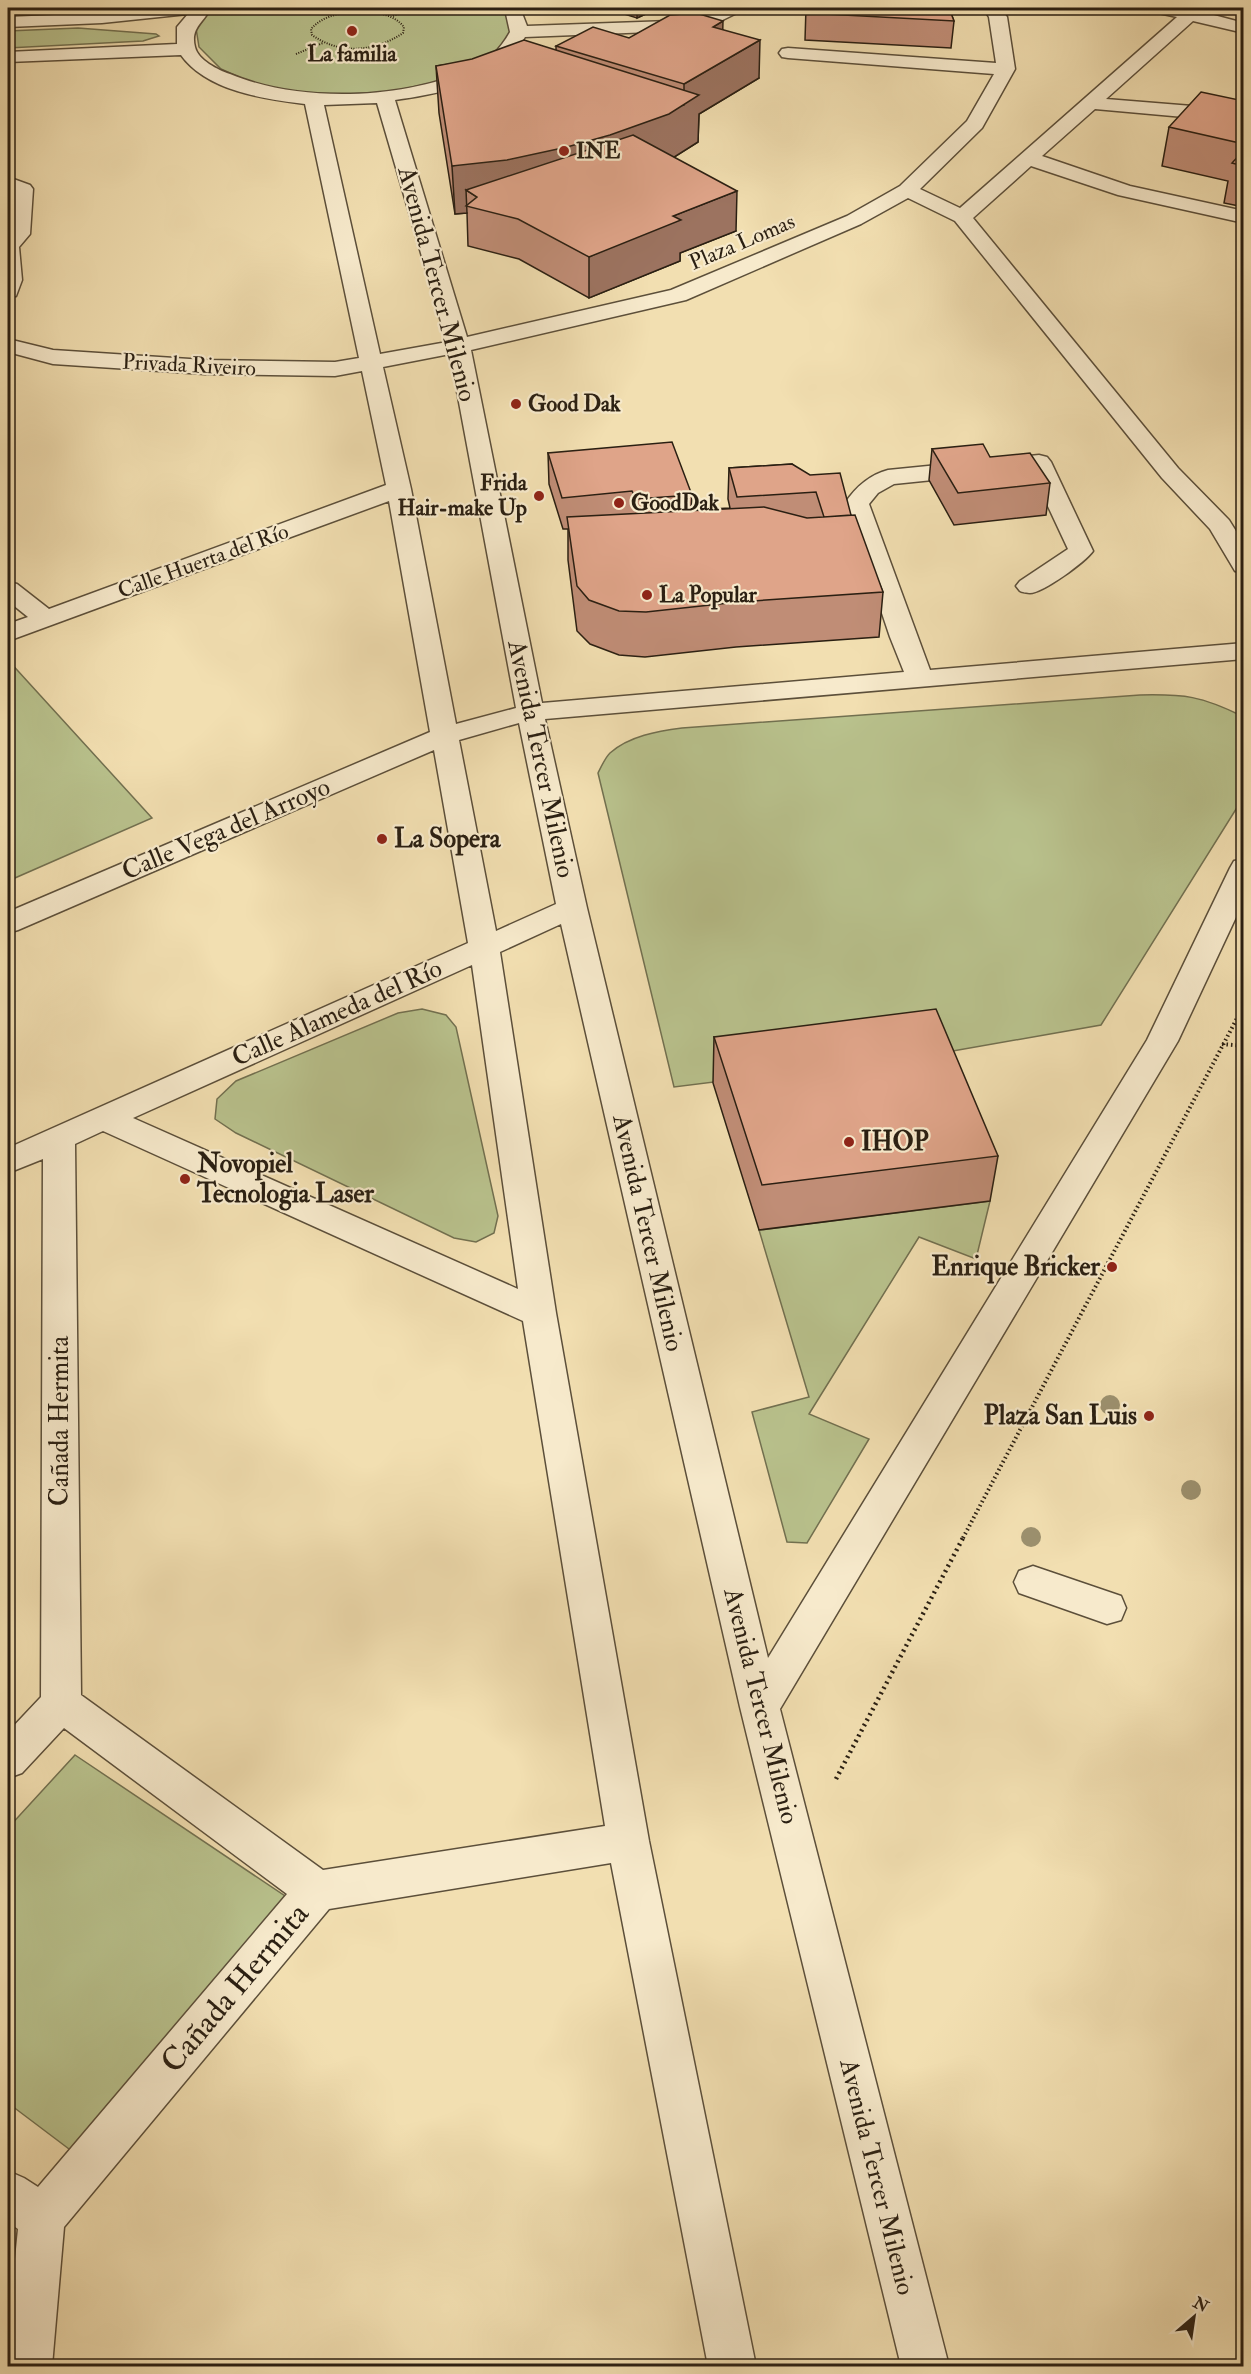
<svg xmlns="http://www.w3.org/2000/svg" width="1251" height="2374" viewBox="0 0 1251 2374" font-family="'IM FELL Double Pica',serif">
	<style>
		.green { fill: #b9c28d; stroke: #727050; stroke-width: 1.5 }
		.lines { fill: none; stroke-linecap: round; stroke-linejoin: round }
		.minor-casing { stroke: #5c4f3a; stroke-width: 3 }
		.path-far2 { stroke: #2a1f12; stroke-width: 2; stroke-dasharray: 1 1.5; stroke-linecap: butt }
		.path-far1 { stroke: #2a1f12; stroke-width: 4; stroke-dasharray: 1.5 3; stroke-linecap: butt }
		.path { stroke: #2a1f12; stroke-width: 4.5; stroke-dasharray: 2 4; stroke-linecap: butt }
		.minor { fill: #f7eacc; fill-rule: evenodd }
		.tree { fill: #9c906e }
		.wall { fill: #c08d76; stroke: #2a1f12; stroke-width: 1.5 }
		.shaded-wall { fill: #9c7360; stroke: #2a1f12; stroke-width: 1.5 }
		.building { fill: #dfa489; stroke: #2a1f12; stroke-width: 1.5 }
		.poi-dot { fill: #8f2418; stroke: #f7eacc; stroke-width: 2 }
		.labels { text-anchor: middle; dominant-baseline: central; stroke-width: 4.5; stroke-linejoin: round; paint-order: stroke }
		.far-poi-label { font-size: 22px; font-weight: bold; fill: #2a1f12; stroke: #f7eacc; text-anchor: start }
		.far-street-label { font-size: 22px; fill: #2a1f12; stroke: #f7eacc }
		.street-label { font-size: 26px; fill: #2a1f12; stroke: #f7eacc }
		.poi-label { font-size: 26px; font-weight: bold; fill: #2a1f12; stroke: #f7eacc; text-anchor: start }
		.near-street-label { font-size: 32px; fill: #2a1f12; stroke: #f7eacc }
	</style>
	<rect width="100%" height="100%" fill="#f2dfb1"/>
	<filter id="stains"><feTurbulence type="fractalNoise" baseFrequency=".00333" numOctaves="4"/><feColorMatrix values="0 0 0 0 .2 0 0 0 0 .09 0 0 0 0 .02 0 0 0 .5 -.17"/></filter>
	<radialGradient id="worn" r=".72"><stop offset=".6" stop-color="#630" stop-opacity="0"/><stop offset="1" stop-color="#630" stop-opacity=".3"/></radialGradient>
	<path class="green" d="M212 8H499L507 14 512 33 500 54 445 80 389 92 349 94 293 92 252 83 221 69 199 47 196 28Z
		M78 28 156 34 159 36 143 41 8 48V31Z
		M8 660 152 818 8 881Z
		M1140 695C1185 694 1201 696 1242 716L1243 798 1101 1025 930 1055 674 1087 598 773C601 767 605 758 610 753 629 736 658 731 682 728Z
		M422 1009 446 1015 456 1027 498 1216 494 1233 476 1242 454 1238 236 1133 215 1119 217 1099 236 1081 398 1013Z
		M990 1201 976 1259 919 1237 809 1414 869 1439 807 1543 787 1542 752 1412 809 1397 759 1230Z
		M75 1755 291 1900 81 2158 8 2103V1828Z"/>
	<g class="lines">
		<g class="minor-casing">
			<path id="minor" d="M150 8H211C204 22 190 28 195 47 198 60 218 70 230 74 300 103 401 100 471 69 488 62 501 48 510 32L506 14 501 8H520L527 26 698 20 721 8H741L739 12 702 30 525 37C497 83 445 93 395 100L467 337 671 290 847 216 900 186 967 121 994 74 788 58 782 57 779 53 782 49 788 48 996 63 989 17 983 8H1000L1007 17 1015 69 982 128 920 189 960 208 1177 17 1154 12 1152 8 1191 9 1244 23V33L1193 21 1106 99 1217 108 1244 113V125L1217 120 1095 109 1042 156 1130 186 1244 211V223L1118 195 1031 166 973 218 1178 468 1229 520 1244 544V573L1235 571 1210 529 1162 478 955 221 908 198 861 224 686 300 471 350 542 703 904 672 890 637 845 503C856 487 869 475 888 470L1039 455 1047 457 1051 462 1093 551C1085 562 1043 593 1030 593 1028 593 1021 592 1020 591L1016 586 1020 581 1068 549 1031 470 894 484 878 493 869 504 930 670 1244 643V659L545 719 587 908 768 1658 1147 1040 1230 868 1234 861 1244 859V900L1178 1041 780 1709 949 2366H901L740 1707 561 924 500 952 556 1313 649 1841 756 2366H708L611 1863 329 1909 64 2227 52 2366H8V2329L18 2229 8 2222V2171L24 2178 38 2187 287 1894 64 1728 22 1773 8 1778V1732L41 1697 43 1159 8 1173V1148L468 943 434 750 18 930 8 933V912L430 732 389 501 8 641V624L28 617 8 601V582L17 584 49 609 386 485 362 371 335 376 205 374 53 364 8 352V339L53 350 205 360 335 362 359 358 305 104C264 99 207 91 181 55L8 62V52L177 44V27L188 14 102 23 8 27V17L102 13ZM377 103 447 342 380 354 324 105ZM450 354 516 708 456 724 411 489 383 367ZM519 723 556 904 496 931 459 740ZM472 965 518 1289 133 1118ZM103 1131 523 1321 605 1826 323 1870 81 1695 75 1144Z
				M8 177 30 185 33 189 30 234 19 247 22 280 16 296 8 297V235L10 233 13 192 8 190Z
				M1033 1566 1121 1596 1126 1608 1121 1620 1107 1624 1019 1593 1014 1582 1019 1571Z"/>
		</g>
		<path class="path-far2" d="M351 12C370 12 391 11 404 27L403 33C375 52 340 55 312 35L311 29C322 17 335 14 351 12Z
			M393 16 415 8
			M296 54 323 43"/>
		<path class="path-far1" d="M1222 1044 1244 1046
			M963 1538 1244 1005"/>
		<path class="path" d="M836 1779 964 1536"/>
		<use href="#minor" class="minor"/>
	</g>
	<g class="tree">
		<circle cx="1110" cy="1405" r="10"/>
		<circle cx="1191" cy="1490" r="10"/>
		<circle cx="1031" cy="1537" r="10"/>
	</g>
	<path class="wall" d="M605 8H659L637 18Z
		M806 8H949L954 21 951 48 805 40Z
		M723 30 759 78 699 114 698 142 674 157 736 231 680 253V261L589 298 519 259 468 246 467 213 455 214 439 113 436 66 556 50V46L629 38Z
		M1244 101V207L1224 203 1228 181 1162 166 1169 127Z
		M932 449 990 457 1050 483 1046 515 954 525 929 480Z
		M548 453 692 495 691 510 730 508 728 499 729 468 792 464 851 515 883 592 879 637 736 647 645 657 619 655 590 644 577 631 568 560V529H563L549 484Z
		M714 1037 998 1156 990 1201 759 1230 713 1083Z"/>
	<path class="shaded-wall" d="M637 8H659L637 18Z
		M723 21 722 59 713 27Z
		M760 40 759 78 699 114 698 142 668 161 477 197 466 190 467 213 455 214 452 166 684 105V84Z
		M737 191 736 231 680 253V261L589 298V257L673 216Z"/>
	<path class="building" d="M807 8H949L954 21 807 13Z
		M696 13 723 21 713 27 760 40 684 84 556 46 593 27 629 38 670 15Z
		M524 40 699 95 669 114 610 135 567 147 507 160 452 166 436 66 472 59Z
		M1201 92 1244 101V144L1169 127Z
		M633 135 737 191 673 216 681 220 589 257 518 219 466 206 477 197 466 190Z
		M1244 150V166L1232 163Z
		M672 442 692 495 636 499 632 491 562 498 548 453Z
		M983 444 990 457 1030 453 1050 483 958 493 932 449Z
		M792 464 810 475 840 473 851 515 824 517 816 492 737 497 729 468Z
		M764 507 807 518 855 515 883 592 738 602 646 612 619 611 589 600 577 586 567 517Z
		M936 1009 998 1156 762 1185 714 1037Z"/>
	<g class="poi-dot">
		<circle cx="352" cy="31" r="6"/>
		<circle cx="564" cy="151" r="6"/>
		<circle cx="516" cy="404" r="6"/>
		<circle cx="539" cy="496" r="6"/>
		<circle cx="619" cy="503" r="6"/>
		<circle cx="647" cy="595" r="6"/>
		<circle cx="382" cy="839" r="6"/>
		<circle cx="849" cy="1142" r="6"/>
		<circle cx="185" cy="1179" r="6"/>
		<circle cx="1112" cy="1267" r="6"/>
		<circle cx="1149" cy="1416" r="6"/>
	</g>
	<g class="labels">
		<g class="far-poi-label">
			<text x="352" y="54" text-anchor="middle">La familia</text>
			<text x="576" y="151">INE</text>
			<text x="528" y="404">Good Dak</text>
			<text x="527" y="483" text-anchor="end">Frida<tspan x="527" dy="25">Hair-make Up</tspan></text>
			<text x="631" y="503">GoodDak</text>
			<text x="659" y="595">La Popular</text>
		</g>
		<g class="far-street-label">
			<text transform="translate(742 242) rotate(-23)">Plaza Lomas</text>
			<text transform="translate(189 365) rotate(3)">Privada Riveiro</text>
			<text transform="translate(203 561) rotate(-20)">Calle Huerta del Río</text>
		</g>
		<g class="street-label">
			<text transform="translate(437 284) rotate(75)">Avenida Tercer Milenio</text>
			<text transform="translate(541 759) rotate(78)">Avenida Tercer Milenio</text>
			<text transform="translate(226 829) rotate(-23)">Calle Vega del Arroyo</text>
			<text transform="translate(337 1013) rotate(-24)">Calle Alameda del Río</text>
			<text transform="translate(648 1233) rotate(77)">Avenida Tercer Milenio</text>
			<text transform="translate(60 1421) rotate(-90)">Cañada Hermita</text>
			<text transform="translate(761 1706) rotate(76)">Avenida Tercer Milenio</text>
			<text transform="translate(877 2177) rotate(76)">Avenida Tercer Milenio</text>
		</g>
		<g class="poi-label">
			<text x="394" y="839">La Sopera</text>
			<text x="861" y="1142">IHOP</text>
			<text x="197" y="1164">Novopiel<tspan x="197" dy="30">Tecnologia Laser</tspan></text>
			<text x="1100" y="1267" text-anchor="end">Enrique Bricker</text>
			<text x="1137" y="1416" text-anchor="end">Plaza San Luis</text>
		</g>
		<g class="near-street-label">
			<text transform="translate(235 1988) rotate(-50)">Cañada Hermita</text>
		</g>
	</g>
	<rect width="1251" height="2374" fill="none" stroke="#f2dfb1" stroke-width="30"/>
	<rect x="9" y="9" width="1233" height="2356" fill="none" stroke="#2a1f12" stroke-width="3"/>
	<rect x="15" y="15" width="1221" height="2344" fill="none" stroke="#2a1f12" stroke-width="1.5"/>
	<g transform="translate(1194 2317) rotate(29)" stroke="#f7eacc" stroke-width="4.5" paint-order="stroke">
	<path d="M0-4.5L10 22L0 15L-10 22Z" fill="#2a1f12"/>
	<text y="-9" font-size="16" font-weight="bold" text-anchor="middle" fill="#2a1f12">N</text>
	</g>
	<rect width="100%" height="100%" filter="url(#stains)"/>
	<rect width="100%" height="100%" fill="url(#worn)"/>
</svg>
